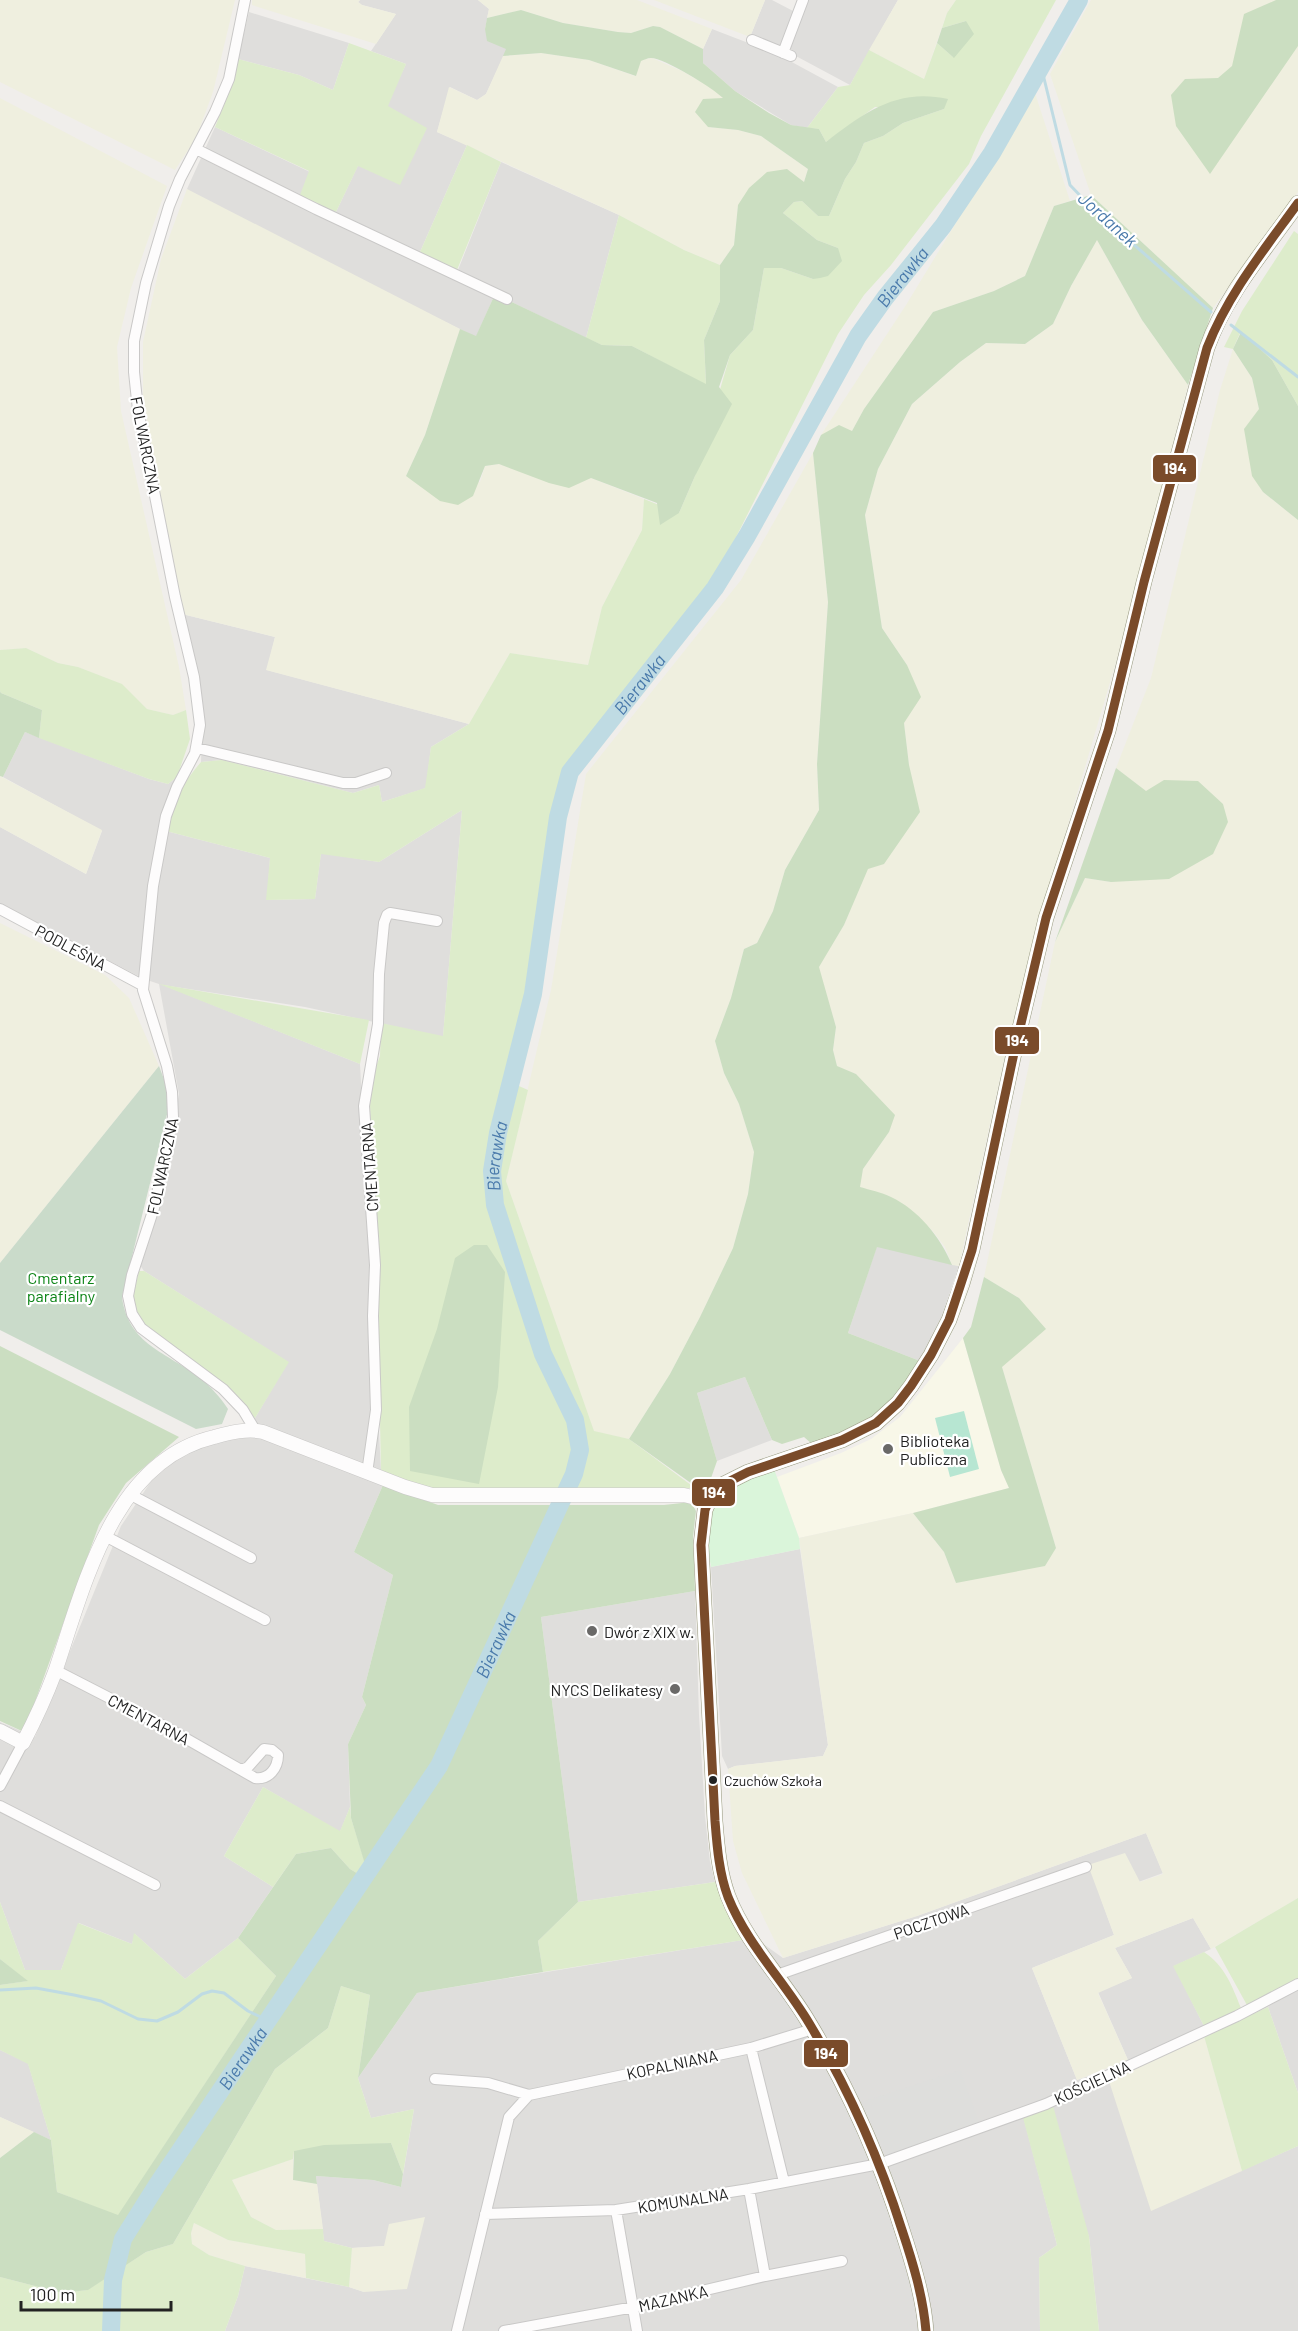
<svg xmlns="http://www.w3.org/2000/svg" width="1298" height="2331" viewBox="0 0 1298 2331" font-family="Barlow,sans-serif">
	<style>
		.residential { fill: #dfdedc }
		.education { fill: #f8f7e8 }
		.religious { fill: #dededc }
		.farmland { fill: #efefdf }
		.grass { fill: #ddeccb }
		.forest { fill: #cbdec1 }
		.cemetery { fill: #cadbca }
		.park { fill: #daf5da }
		.pitch { fill: #b7e6d2 }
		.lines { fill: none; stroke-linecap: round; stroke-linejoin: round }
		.stream { stroke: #bfdbe3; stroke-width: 3 }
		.river { stroke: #bfdbe3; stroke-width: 18 }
		.minor-casing { stroke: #c9c8c7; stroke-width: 12 }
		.tertiary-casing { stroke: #c9c8c7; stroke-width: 15 }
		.secondary-casing { stroke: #999a82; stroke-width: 16 }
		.minor { stroke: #fdfcfc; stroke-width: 10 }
		.tertiary { stroke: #fdfcfc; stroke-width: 14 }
		.secondary { stroke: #f4f4ed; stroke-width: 15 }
		.bus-1-casing { stroke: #fff; stroke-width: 14 }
		.bus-1 { stroke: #7a4b2a; stroke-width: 9 }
		.poi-dot { fill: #6a6968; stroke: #fff; stroke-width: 2 }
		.bus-dot { fill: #222; stroke: #fff; stroke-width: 2 }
		.labels { text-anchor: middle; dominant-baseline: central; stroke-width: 4.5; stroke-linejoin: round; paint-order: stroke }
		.bus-label { font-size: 14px; fill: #222; stroke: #fff; text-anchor: start }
		.street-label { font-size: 16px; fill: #222; stroke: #fff }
		.park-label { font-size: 16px; fill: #0c8416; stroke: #fff }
		.poi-label { font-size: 16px; fill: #222; stroke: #fff; text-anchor: start }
		.water-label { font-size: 18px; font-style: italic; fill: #4a7aab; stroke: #fff }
		.line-badge { stroke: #fff; stroke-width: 2 }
		.badge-label { font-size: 16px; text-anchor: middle; font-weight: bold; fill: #fff }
	</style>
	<rect width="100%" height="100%" fill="#f0eeeb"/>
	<path class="residential" d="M360 0H478L489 9 485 29 507 49 486 94 477 100 450 87 437 132 467 145 420 252 458 270 501 162 619 215 586 338 495 294 476 337 190 197 187 189 215 127 310 172 336 212 406 64 371 51 396 14 362 5 358 2Z
		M765 0H772L795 12 784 45 778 47 750 37Z
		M806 0H898L850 85 794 55 790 48Z
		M249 12 349 43 333 90 299 75 238 59Z
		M712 29 777 54 838 87 807 128 791 125 735 91 703 63V49Z
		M182 614 275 637 267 670 469 724 431 747 426 788 382 802 379 785 353 793 222 760 201 762 202 727Z
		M25 732 149 779 168 784 186 769 166 831 270 858 267 900 315 899 321 853 379 862 462 810 443 1037 305 1007 163 985 360 1064 381 1471 386 1478 354 1552 393 1575 362 1697 366 1705 348 1744 350 1807 340 1832 263 1787 224 1856 273 1887 238 1938 185 1979 135 1934 132 1944 79 1923 61 1970H25L0 1902V1722L35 1737 121 1526 158 1471 203 1442 256 1428 255 1418 288 1362 144 1271 140 1265 158 1201 179 1094 159 984 144 979 0 903V827L86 874 102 831 3 777Z
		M877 1246 959 1266 942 1316 920 1361 848 1333Z
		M745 1377 772 1440 717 1461 697 1393Z
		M800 1549 828 1745 823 1756 735 1766 728 1769 722 1756 711 1567Z
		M695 1591 699 1715 705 1816 710 1862 715 1882 578 1902 541 1617Z
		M1146 1833 1163 1873 1100 1896 1114 1935 1032 1968 1077 2080 1124 2064 1206 2186 1298 2146V2331H1099L1089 2236 1021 2108 1057 2245 1039 2258 1040 2331H225L238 2296 245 2266 349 2287 364 2292 384 2246 352 2248 324 2241 316 2176 373 2180 401 2187 414 2109 371 2118 358 2078 417 1993 755 1938 783 1958 917 1916Z
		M1193 1918 1211 1949 1174 1966 1204 2026 1128 2060 1098 1992 1132 1978 1115 1948Z
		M1298 1987V2093L1268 2007Z
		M0 2050 28 2063 51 2140 0 2117Z"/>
	<path class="education" d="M963 1338 1001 1470 1009 1488 913 1513 799 1538 777 1477 841 1453 871 1439 900 1417Z"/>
	<path class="religious" d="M960 2070 979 2123 889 2157 862 2102Z"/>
	<path class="farmland" d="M0 0H235L213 92 196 138 175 170 0 82Z
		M252 0H360L358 2 362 5 396 14 376 44 252 5Z
		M478 0H637L712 29 703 49 660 27 653 26 631 33 618 32 563 23 521 10 487 18 489 9Z
		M654 0H765L750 37Z
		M898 0H956L947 13 924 79 869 50Z
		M1091 0H1298V192L1213 308 1091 195 1050 74Z
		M541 53 589 60 635 76 641 60 652 58 682 71 717 91 724 99 708 127 738 130 761 136 808 169 804 182 738 205 734 245 720 265 684 250 619 215 437 132 449 87 477 100 486 94 503 56Z
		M1035 93 1070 201 1054 206 1025 276 994 291 933 312 864 409 852 431 821 435 906 305Z
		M0 98 167 186 131 288 117 347 121 411 179 667 186 710 173 715 147 709 121 684 78 667 58 663 26 648 0 650Z
		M187 189 460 329 425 435 406 476 480 482 485 466 499 464 520 471 591 478 644 499 642 530 602 607 588 665 510 653 469 724 266 670 275 637 182 614 143 398V342L161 259Z
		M1097 240 1142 320 1188 385 1116 662 1057 862 1007 1046 959 1266 952 1265 945 1247 931 1229 889 1196 859 1187 863 1169 889 1132 856 1074 837 1067 833 1050 836 1027 818 967 844 925 909 765 904 723 907 665 882 628 865 515 878 469 912 404 960 362 986 343 1025 344 1053 324 1071 286Z
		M1233 349 1252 378 1259 409 1263 492 1298 520V1898L1211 1949 1193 1918 1115 1948 1132 1978 1098 1993 1128 2060 1077 2080 1032 1968 1114 1935 1088 1865 1125 1853 1140 1882 1163 1874 1146 1833 917 1916 783 1958 742 1873 733 1841 728 1769 735 1766 823 1756 828 1745 799 1538 913 1513 944 1552 956 1583 1056 1548 1002 1367 1019 1298 984 1277 1055 942 1085 878 1111 882 1146 792 1116 768 1151 678 1220 390Z
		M813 453 828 602 817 764 819 810 785 870 773 911 757 943 744 949 731 998 715 1041 724 1073 739 1104 754 1152 748 1194 733 1248 700 1317 670 1374 629 1439 594 1432 506 1181 551 990 586 774 741 580Z
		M0 776 102 830 86 874 0 827Z
		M0 923 105 975 129 998 159 1066 0 1263Z
		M1204 2036 1242 2171 1151 2211 1108 2078Z
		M0 2117 34 2132 0 2158Z
		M293 2159V2180L317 2184 323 2229 276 2230 251 2217 232 2180Z
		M425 2217 407 2289 364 2292 349 2287 352 2248 384 2246 389 2224Z
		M194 2223 228 2240 305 2254 306 2278 245 2266 209 2255 192 2244 191 2233Z"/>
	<path class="grass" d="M956 0H1056L981 136 969 164 891 265 864 295 838 334 716 577 576 756 550 817 522 1012 503 1079 528 1090 506 1181 594 1431 629 1439 695 1488H429L381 1471 378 1321 370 1105 374 1072 380 1056 381 1023 443 1036 462 810 379 862 321 854 315 899 266 900 270 858 166 831C172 805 183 782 201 762L222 760 353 793 379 785 382 802 425 788 431 747 469 724 510 653 588 665 602 607 642 530 644 499 679 513 695 476 730 355 753 330 764 268H781L813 279 838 248 817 240 783 213 794 202 802 201 818 216H829L845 179 856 162 864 143 883 136 903 123 944 109 875 107 826 142 819 129 807 128 838 87 850 85 869 50 924 79 937 43 953 57 966 21 942 28 947 13Z
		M349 43 406 64 388 106 427 128 400 185 358 166 336 212 300 195 309 171 215 127 232 85 238 59 299 75 333 90Z
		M467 145 501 162 457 270 420 252Z
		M619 215 684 250 720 265V301L704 340 706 385 632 346 602 345 586 338Z
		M1294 231 1298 234V406L1272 360 1240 333 1233 349 1224 347 1242 311Z
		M26 648 58 663 78 667 122 684 147 709 173 715 186 710 190 739 177 777 168 784 149 779 39 738 42 710 1 693 0 691V650Z
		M159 984 369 1020 360 1064Z
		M139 1271H144L289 1362 255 1418 236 1396 156 1336 139 1319 132 1299Z
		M263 1787 340 1831 350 1807 351 1818 371 1882 350 1869 331 1848 296 1854 273 1887 224 1856Z
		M715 1882 724 1908 743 1940 543 1972 538 1941 578 1902Z
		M1298 1898V1980L1248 2007 1215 1947Z
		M0 1902 25 1970H61L78 1923 132 1944 134 1933 185 1979 238 1938 276 1976 118 2216 57 2192 51 2140 28 2064 0 2050V1985L27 1981 0 1959Z
		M1204 1952C1225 1966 1232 1986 1241 2008L1204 2026 1173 1966Z
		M341 1986 370 1995 358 2078 371 2118 414 2109 403 2174 391 2143 294 2151 293 2159 232 2180 251 2217 276 2230 323 2229 324 2241 352 2248 349 2287 306 2278 305 2254 228 2240 194 2223 191 2233 192 2244 209 2255 245 2266 238 2296 225 2331H0V2277L62 2293 87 2290 146 2252 173 2244 275 2069 328 2028Z
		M1268 2007 1298 2093V2146L1242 2171 1204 2036Z
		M1052 2102 1089 2236 1099 2331H1040L1039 2258 1057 2245 1022 2114Z"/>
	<path class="forest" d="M1276 0H1298V46L1210 174 1176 126 1171 95 1185 79 1218 78 1232 66 1244 14Z
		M521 10 563 23 618 32 631 33 653 26 660 27 703 49V63L735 91 769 113 791 125 819 129 826 142C865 112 897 88 948 99L944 109 903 123 883 136 864 143 856 162 845 179 829 216H818L802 201 794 202 783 213 817 240 838 248 842 261 828 276 820 278 813 279 781 268H764L753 330 730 355 719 387 732 404 695 476 679 513 660 525 657 503 591 478 569 488 549 483 499 464 485 466 473 496 458 505 440 501 406 476 425 435 460 329 476 336 495 294 602 345 632 346 706 384 704 340 720 301V265L734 245 738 205 749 188 767 172 787 169 804 182 808 169 761 136 738 130 708 127 695 112 703 99 723 98C713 88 664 58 651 58 647 58 644 60 641 61L636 76 589 60 541 53 503 56 506 49 487 41 485 29 487 18Z
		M966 21 974 34 954 58 937 43 942 28Z
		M1091 195 1213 308 1188 385 1142 320 1097 240 1071 286 1053 324 1025 344 986 343 960 362 912 404 878 469 865 515 882 628 907 665 921 697 904 723 909 765 920 812 884 864 868 869 844 925 819 967 836 1027 833 1050 837 1066 856 1074 895 1115 889 1132 863 1169 860 1187C870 1190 881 1192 891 1197 918 1210 940 1236 952 1265L877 1247 848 1333 920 1361C909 1378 899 1396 884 1410 864 1428 837 1435 812 1444L804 1437 782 1444 772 1440 745 1377 697 1393 717 1461 710 1481 695 1486 629 1439 670 1374 700 1317 733 1248 748 1194 754 1152 739 1104 724 1073 715 1041 731 998 744 949 757 943 773 911 785 870 819 810 817 764 828 602 813 453 821 435 839 425 852 431 864 409 933 312 994 291 1025 276 1054 206Z
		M1241 332 1272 360 1298 406V520L1263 492 1252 476 1244 429 1259 409 1252 378 1233 349Z
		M0 691 1 693 42 710 39 738 25 732 3 777 0 776Z
		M1116 768 1146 791 1164 780 1198 781 1223 804 1228 822 1213 854 1169 879 1111 882 1085 878 1055 942Z
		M474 1245H487L505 1272 498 1387 479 1484 410 1471 409 1407 437 1329 455 1258Z
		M984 1277 1019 1298 1046 1329 1002 1367 1056 1548 1045 1566 956 1583 944 1552 913 1513 1009 1488 1001 1470 963 1338 971 1327Z
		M0 1346 179 1437 126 1483 99 1525 24 1732 0 1721Z
		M383 1485 438 1505H664L691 1502 696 1511 693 1537 695 1591 541 1617 578 1902 538 1941 543 1972 417 1993 358 2078 370 1995 341 1986 328 2028 275 2069 173 2244 146 2252 88 2290 62 2293 0 2277V2158L34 2132 51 2140 57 2192 118 2215 276 1976 238 1938 296 1854 331 1848 350 1869 370 1881 351 1818 348 1744 366 1705 362 1697 393 1575 354 1552Z
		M0 1959 28 1981 0 1985Z
		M391 2143 403 2174 401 2187 373 2180 316 2176 317 2184 293 2180 294 2151 324 2145Z"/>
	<path class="cemetery" d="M159 1066 171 1098 122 1297C128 1345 167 1352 200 1378 211 1387 220 1397 228 1409L222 1424 196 1429 0 1330V1263Z"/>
	<path class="park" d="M774 1469 799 1538 800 1549 711 1567C707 1544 703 1510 723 1492 735 1480 758 1475 774 1469Z"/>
	<path class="pitch" d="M964 1411 979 1469 950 1477 935 1418Z"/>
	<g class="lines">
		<path class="stream" d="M1041 66 1070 185 1093 209 1211 312
			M1231 325 1298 377
			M0 1990 36 1988 74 1995 101 2001 138 2019 157 2021 178 2012 202 1994 212 1991 224 1993 248 2011 267 2020"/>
		<path class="river" id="s1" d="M111 2331 113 2280 123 2239 157 2185 439 1766 574 1474 580 1450 575 1420 543 1354 495 1205 492 1171 498 1133 533 994 558 817 570 772 715 588 747 536 858 336 885 298 943 226 992 153 1079 0"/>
		<g class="minor-casing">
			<path id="minor" d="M245 0 229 79 215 112 180 179 169 206 146 283 134 341V372L138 410 175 597 194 677 200 725 195 753 177 787 166 816 153 886 143 990 167 1066 172 1092 173 1117 154 1208 132 1275 128 1296 132 1314 141 1328 223 1389 243 1410 255 1430
				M752 40 791 56
				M783 53 803 0
				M196 149 316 209 507 299
				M197 748 343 783H356L386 773
				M0 909 142 985
				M367 1473 376 1410 373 1316 375 1265 364 1106 378 1024 379 974 384 923 387 915 390 913 437 921
				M131 1495 251 1558
				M105 1536 265 1620
				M55 1670 164 1726 255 1778C269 1780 278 1768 278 1755L272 1750 264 1749 248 1767 241 1770
				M0 1786 23 1743
				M0 1806 155 1885
				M777 1975 1086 1867
				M751 2048 784 2182
				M435 2079 488 2083 529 2095
				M749 2189 765 2276
				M616 2210 637 2331
				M485 2214 616 2210 749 2189 879 2164 1046 2104 1237 2016 1298 1984
				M457 2331 509 2117 529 2095 751 2048 813 2029
				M504 2331 634 2307 765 2276 842 2261"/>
		</g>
		<g class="tertiary-casing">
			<path id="tertiary" d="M0 1731 23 1743C35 1720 46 1696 55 1672 84 1587 112 1461 214 1437 229 1433 247 1428 263 1432L405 1487 432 1495H684L708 1501"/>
		</g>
		<g class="secondary-casing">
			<path id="secondary" d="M926 2331C924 2301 915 2271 906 2242 883 2166 850 2091 809 2023 784 1980 746 1943 728 1896 719 1872 717 1846 715 1821L701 1545 705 1510 711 1496 718 1487 748 1472 842 1440 876 1423 898 1403 911 1386 931 1355 949 1320 962 1284 972 1250 1014 1053 1046 918 1108 731 1144 582 1207 348C1225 295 1266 249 1298 203"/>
		</g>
		<use href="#minor" class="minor"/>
		<use href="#tertiary" class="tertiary"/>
		<use href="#secondary" class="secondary"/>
		<g class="bus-1-casing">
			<path id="bus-1" d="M926 2331C923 2296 913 2263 902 2230 879 2157 848 2088 809 2023 783 1980 747 1944 728 1897 719 1873 717 1846 715 1821L701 1545 705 1510 711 1496 718 1487 748 1472 842 1440 876 1423 898 1403 911 1386 931 1355 949 1320 972 1250 1014 1053 1046 918 1108 731 1144 582 1207 348C1228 294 1264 250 1298 203"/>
		</g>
		<use href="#bus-1" class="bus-1"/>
	</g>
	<g class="poi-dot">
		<circle cx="888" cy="1449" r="6"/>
		<circle cx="592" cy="1631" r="6"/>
		<circle cx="675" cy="1689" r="6"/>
	</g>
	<circle class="bus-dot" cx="713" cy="1780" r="5"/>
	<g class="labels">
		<g class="bus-label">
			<text x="724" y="1780">Czuchów Szkoła</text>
		</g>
		<g class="street-label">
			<text transform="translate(146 445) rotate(79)">FOLWARCZNA</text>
			<text transform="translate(71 947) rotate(28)">PODLEŚNA</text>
			<text transform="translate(162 1166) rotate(-78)">FOLWARCZNA</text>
			<text transform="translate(369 1167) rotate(-94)">CMENTARNA</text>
			<text transform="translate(149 1719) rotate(28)">CMENTARNA</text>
			<text transform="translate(931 1921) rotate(-19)">POCZTOWA</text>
			<text transform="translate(672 2064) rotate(-12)">KOPALNIANA</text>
			<text transform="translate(1092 2082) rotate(-25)">KOŚCIELNA</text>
			<text transform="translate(683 2200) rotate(-9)">KOMUNALNA</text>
			<text transform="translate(673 2298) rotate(-13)">MAZANKA</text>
		</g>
		<g class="park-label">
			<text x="61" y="1277">Cmentarz<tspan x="61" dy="18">parafialny</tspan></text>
		</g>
		<g class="poi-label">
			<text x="900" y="1440">Biblioteka<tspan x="900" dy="18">Publiczna</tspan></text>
			<text x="604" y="1631">Dwór z XIX w.</text>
			<text x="663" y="1689" text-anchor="end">NYCS Delikatesy</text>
		</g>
		<g class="water-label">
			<text transform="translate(1108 219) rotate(42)">Jordanek</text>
			<text stroke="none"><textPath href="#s1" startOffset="2308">Bierawka</textPath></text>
			<text stroke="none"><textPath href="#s1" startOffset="1822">Bierawka</textPath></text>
			<text stroke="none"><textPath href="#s1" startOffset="1318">Bierawka</textPath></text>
			<text stroke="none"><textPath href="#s1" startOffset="796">Bierawka</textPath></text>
			<text stroke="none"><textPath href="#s1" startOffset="310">Bierawka</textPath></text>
		</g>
	</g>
	<g class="line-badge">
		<rect x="1152" y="454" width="45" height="29" rx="6" fill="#7a4b2a"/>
		<rect x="994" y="1026" width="46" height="29" rx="6" fill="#7a4b2a"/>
		<rect x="691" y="1478" width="45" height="29" rx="6" fill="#7a4b2a"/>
		<rect x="803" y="2039" width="46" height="29" rx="6" fill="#7a4b2a"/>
	</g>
	<g class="badge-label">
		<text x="1175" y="474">194</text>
		<text x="1017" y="1046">194</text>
		<text x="714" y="1498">194</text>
		<text x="826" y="2059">194</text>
	</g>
	<path d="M21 2301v9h150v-9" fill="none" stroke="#222222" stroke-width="3"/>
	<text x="30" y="2301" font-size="18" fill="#222222" stroke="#ffffff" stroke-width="4.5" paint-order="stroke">100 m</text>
</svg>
